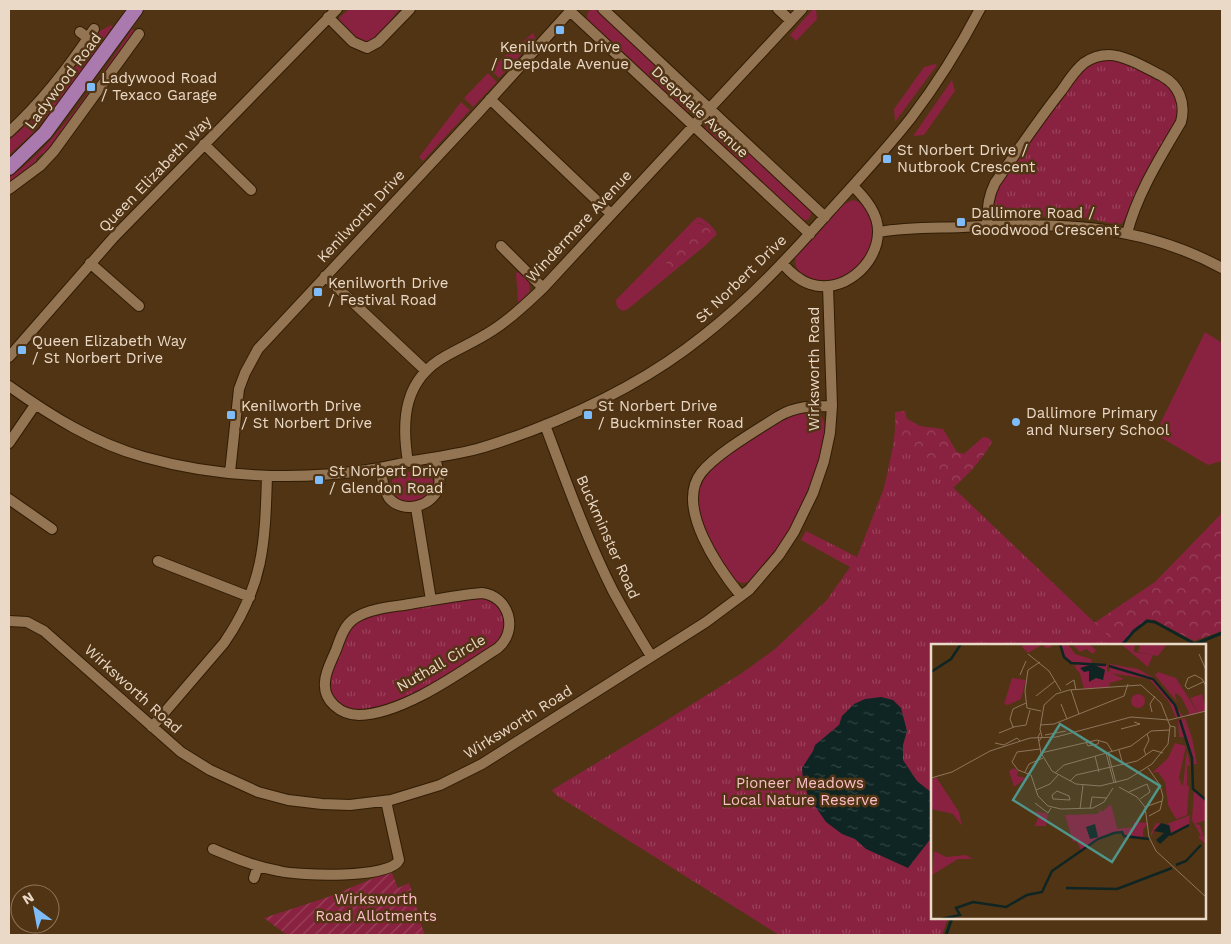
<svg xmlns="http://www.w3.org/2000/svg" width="1231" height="944" viewBox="0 0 1231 944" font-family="'Work Sans',sans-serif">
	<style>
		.grass { fill: #892240 }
		.forest { fill: url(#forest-crowns) }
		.park { fill: url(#park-tufts) }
		.garden { fill: url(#garden-furrows) }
		.water { fill: url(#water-ripples) }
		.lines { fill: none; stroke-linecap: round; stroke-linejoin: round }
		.stream { stroke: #0f2523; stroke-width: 3 }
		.minor-casing { stroke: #311d04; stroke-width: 12 }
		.major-casing { stroke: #311d04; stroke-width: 16 }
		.minor { stroke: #937453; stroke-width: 10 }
		.major { stroke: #aa79ae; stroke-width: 14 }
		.poi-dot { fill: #7ebdf9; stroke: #503414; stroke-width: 2 }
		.labels { text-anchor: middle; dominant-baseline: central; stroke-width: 5; stroke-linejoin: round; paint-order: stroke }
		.poi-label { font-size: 15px; fill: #ead9c7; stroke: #503414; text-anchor: start }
		.street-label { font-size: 15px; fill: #ead9c7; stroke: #503414 }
		.park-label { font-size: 15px; fill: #fbbfc9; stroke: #503414 }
		.inset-river { fill: none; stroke: #0f2523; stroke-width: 2.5 }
		.inset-road { fill: none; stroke: #8e765c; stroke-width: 1 }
		.view { fill: #519489; fill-opacity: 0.15; stroke: #519489; stroke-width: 2.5 }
		.inset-edge { fill: none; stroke: #ead9c7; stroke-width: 2.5 }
	</style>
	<defs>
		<pattern id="forest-crowns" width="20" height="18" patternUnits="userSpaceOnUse" patternTransform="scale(1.25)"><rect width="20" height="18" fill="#892240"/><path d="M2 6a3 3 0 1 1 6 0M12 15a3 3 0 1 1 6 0" fill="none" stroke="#9a425a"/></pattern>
		<pattern id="park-tufts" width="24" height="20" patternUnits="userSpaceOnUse" patternTransform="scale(1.25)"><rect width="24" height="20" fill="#892240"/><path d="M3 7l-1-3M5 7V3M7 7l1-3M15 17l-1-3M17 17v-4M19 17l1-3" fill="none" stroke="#9a425a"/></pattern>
		<pattern id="garden-furrows" width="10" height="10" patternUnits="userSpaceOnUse" patternTransform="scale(1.25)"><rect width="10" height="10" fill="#892240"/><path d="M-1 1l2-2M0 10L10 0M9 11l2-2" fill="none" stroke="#9a425a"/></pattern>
		<pattern id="water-ripples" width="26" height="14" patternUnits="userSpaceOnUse" patternTransform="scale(1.25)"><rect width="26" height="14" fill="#0f2523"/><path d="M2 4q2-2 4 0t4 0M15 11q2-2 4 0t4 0" fill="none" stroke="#324441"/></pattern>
	</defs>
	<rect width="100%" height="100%" fill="#503414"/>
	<path class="grass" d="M349 9H400C388 21 382 41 362 43L339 23V18Z
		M592 9H596L696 101V106L693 112H685L586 20 588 12Z
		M813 9H816L817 19 796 41 790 35Z
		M111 25 113 26 67 92 32 134 9 155V140L35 117 59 87 98 32Z
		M132 29 136 31 90 97 45 154H42L36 159V163L9 185V178C43 153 65 124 89 91L91 92 96 85 95 84Z
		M533 33 536 39 499 78 491 70 502 58Z
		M935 64 937 65 895 122 894 109 924 67Z
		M488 73 497 82 473 107 464 98Z
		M952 80 955 91 924 135 913 136Z
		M461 102 470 110 423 161 419 157Z
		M712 120 717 121 810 208 811 214 809 219 803 221 706 132V124Z
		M853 200C864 203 870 211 872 222 878 245 859 277 835 281 817 284 791 279 796 255L844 204Z
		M699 217C707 221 713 226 717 234L706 245 707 227 700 223H694L689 235 666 263 673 272 628 309 623 311C618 309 616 306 616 300L695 219Z
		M519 272 529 282 530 291 519 302H518L516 273Z
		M1205 332 1222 343V461L1208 465 1155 434Z
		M812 410C830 417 825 433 822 449 810 504 787 540 750 582L742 583 736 581 728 573 707 536 698 511 696 499 700 481 713 465 783 416Z
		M423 469C452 485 411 520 391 491L392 480 399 474Z"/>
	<path class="forest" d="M694 223C703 223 710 227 712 236L706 244V245L673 272 666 263 688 235V230Z
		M905 411 907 419 920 426 943 429 957 452 964 454 983 437 989 438 992 442C982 460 968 475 953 488L1008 541 862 547C880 504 897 458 895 412Z
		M1222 513V631L1194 641 1156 621 1147 619 1131 633 1125 642 1120 645H1064L1089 618 1094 623 1155 582Z"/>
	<path class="park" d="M1113 59C1125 63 1159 76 1168 84 1175 92 1180 106 1177 116 1170 139 1153 159 1143 180 1138 189 1127 221 1121 224 1116 226 1095 219 1087 218 1057 215 1026 218 996 218L991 213 993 195 1000 182 1078 74 1095 60Z
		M896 433 1118 645H932V918H948L942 935H779L556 795 552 790 651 730 742 673 775 649 826 601 850 567 801 540 806 531 857 557 884 488Z
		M460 598H487L496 603 504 614 505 629 496 644 417 693 367 711 342 708 330 692V675L345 634 355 621 373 614Z"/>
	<path class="garden" d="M391 871 398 888 409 883C416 901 418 918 425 935H287L264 918 328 897Z"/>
	<path class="water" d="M881 697 893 700 901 708 907 731 903 745V760L917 781 932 793V837L908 868 866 849 855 839 842 834 826 822 808 796 803 780 802 768 813 751 815 745 839 725 842 716 854 704 865 699Z"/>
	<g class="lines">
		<path class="stream" d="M1122 645 1134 631 1147 621 1155 622 1195 644 1222 633
			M946 935 952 918"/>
		<g class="minor-casing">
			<path id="minor" d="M603 9 825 217
				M778 9 791 21
				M570 11 810 234
				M328 17 353 42 367 48 378 42 410 9
				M80 32 88 38
				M490 99 611 214
				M9 132C43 101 69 67 94 29
				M204 144 251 190
				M9 189 40 166 54 151 139 34
				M987 226C988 209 987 199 995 183 1017 152 1038 120 1062 90 1068 81 1075 70 1084 63 1091 58 1101 55 1109 55 1125 55 1148 69 1162 76 1179 85 1186 103 1181 122 1160 158 1138 192 1127 233
				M879 232C906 227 935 228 962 227 1057 223 1137 222 1222 268
				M501 246 543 288
				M90 263 139 306
				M782 263C790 272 798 280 810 284 842 295 877 265 878 233 879 214 865 198 853 186
				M325 276 426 371
				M9 357 114 237 337 9
				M9 386C51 416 94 443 144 457 215 477 294 481 367 470 380 468 394 465 407 462 430 458 454 455 477 449 496 444 514 437 533 430 593 407 652 377 703 336 749 300 790 256 829 212 857 181 885 151 911 118 937 84 960 47 980 9
				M545 425C566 481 586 537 613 591 625 613 638 635 651 656
				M9 443 35 405
				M408 462C401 419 404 379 446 356 462 347 478 340 493 330 512 318 527 303 543 288L802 9
				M380 468C382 478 383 489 389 498 403 515 435 506 439 485 441 476 437 466 435 458
				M230 472 239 389 245 373 258 349 477 114 572 9
				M9 499 52 529
				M416 508 431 600
				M158 561 250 597
				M482 593C509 596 519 630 498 648 462 671 404 714 359 715 341 715 323 701 325 682 325 672 332 660 336 650 340 639 344 625 355 618 371 608 392 607 410 604 434 600 458 595 482 593Z
				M741 596C719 569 675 507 701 473 717 453 757 430 779 416 796 406 812 406 832 406
				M9 621 27 622 44 631 181 752 210 770 258 792 288 800 322 804 350 805 391 800 440 785 482 764 706 622 749 590 779 555 794 532 813 493 824 461 830 433 832 406 828 286
				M152 727 224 643C264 585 265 543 267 476
				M213 849C235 858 256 867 279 871 299 876 391 879 399 860L386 801
				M254 878 258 866"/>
		</g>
		<g class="major-casing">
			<path id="major" d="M9 168 45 133 136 9"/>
		</g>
		<use href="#minor" class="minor"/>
		<use href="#major" class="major"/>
	</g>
	<g class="poi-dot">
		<rect x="555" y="25" width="10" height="10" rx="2.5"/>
		<rect x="86" y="82" width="10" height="10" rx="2.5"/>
		<rect x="882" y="154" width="10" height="10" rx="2.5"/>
		<rect x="956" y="217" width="10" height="10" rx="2.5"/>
		<rect x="313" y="287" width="10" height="10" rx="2.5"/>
		<rect x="17" y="345" width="10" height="10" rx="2.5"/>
		<rect x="226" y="410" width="10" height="10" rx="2.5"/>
		<rect x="583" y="410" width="10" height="10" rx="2.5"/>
		<circle cx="1016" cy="422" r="5"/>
		<rect x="314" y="475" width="10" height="10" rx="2.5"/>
	</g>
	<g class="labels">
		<g class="poi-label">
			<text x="560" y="47" text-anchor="middle">Kenilworth Drive<tspan x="560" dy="17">/ Deepdale Avenue</tspan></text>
			<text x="101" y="78">Ladywood Road<tspan x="101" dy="17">/ Texaco Garage</tspan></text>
			<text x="897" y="150">St Norbert Drive /<tspan x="897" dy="17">Nutbrook Crescent</tspan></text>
			<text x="971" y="213">Dallimore Road /<tspan x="971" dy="17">Goodwood Crescent</tspan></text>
			<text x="328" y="283">Kenilworth Drive<tspan x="328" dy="17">/ Festival Road</tspan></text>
			<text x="32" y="341">Queen Elizabeth Way<tspan x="32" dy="17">/ St Norbert Drive</tspan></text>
			<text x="241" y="406">Kenilworth Drive<tspan x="241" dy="17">/ St Norbert Drive</tspan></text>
			<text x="598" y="406">St Norbert Drive<tspan x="598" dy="17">/ Buckminster Road</tspan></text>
			<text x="1026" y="413">Dallimore Primary<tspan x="1026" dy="17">and Nursery School</tspan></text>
			<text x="329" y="471">St Norbert Drive<tspan x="329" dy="17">/ Glendon Road</tspan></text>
		</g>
		<g class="street-label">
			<text transform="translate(63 81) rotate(-53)">Ladywood Road</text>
			<text transform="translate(700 112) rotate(43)">Deepdale Avenue</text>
			<text transform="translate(155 174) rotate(-46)">Queen Elizabeth Way</text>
			<text transform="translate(361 216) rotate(-47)">Kenilworth Drive</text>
			<text transform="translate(579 226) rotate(-47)">Windermere Avenue</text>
			<text transform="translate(741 279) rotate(-44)">St Norbert Drive</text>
			<text transform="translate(814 369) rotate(-90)">Wirksworth Road</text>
			<text transform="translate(608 537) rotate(66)">Buckminster Road</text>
			<text transform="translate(441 663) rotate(-30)">Nuthall Circle</text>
			<text transform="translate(133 689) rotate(42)">Wirksworth Road</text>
			<text transform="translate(518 722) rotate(-32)">Wirksworth Road</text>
		</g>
		<g class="park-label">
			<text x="800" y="783">Pioneer Meadows<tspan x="800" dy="17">Local Nature Reserve</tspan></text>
			<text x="376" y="899">Wirksworth<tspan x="376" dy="17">Road Allotments</tspan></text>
		</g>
	</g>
	<g transform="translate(931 644)">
		<rect width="275" height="275" fill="#503414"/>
		<path d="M92 0H120L121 3 115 4 112 0 97 9 91 3ZM141 0H158L165 6 162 10 155 5 149 8ZM190 0H204L203 8 222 11 217 23ZM271 50 275 66 267 69 259 54ZM254 74 261 94 266 120H262L255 90 258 101 253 93H248L247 76 251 79 250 75ZM256 106 259 121 256 122V142L252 141ZM263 146 275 156V176L264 180 269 181 275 200 267 193 270 192 261 176Z" fill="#892240"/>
		<path d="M206 0H236L227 12 207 8 209 2ZM179 20 207 25 223 34 252 72 245 74 238 58 218 35 178 29ZM227 28 245 34 267 69 256 72 258 68 250 53 245 49 244 51 246 58 224 31ZM5 133 28 168 31 182 22 170 0 165V136ZM134 171 186 185 202 183 203 178 217 179 212 186V194L193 191 191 187 183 188 150 207 146 197 142 198ZM259 171 258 180 240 189 239 181H235L223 186 220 194V189L225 179 236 180ZM3 207 15 213 35 211 42 215H27L1 231Z" fill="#892240"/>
		<path d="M200 57a7 7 0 1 1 14 0a7 7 0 1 1-14 0Z" fill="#892240"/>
		<path d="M130 0H137L144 10 160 15 161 19 176 21V27L193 35 179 39 178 43 153 45 149 30 143 22 146 21 134 13ZM81 34 95 36 90 55 77 61 73 60ZM244 99 255 102 248 134 251 141 258 142 256 171 245 175 237 161 234 138 227 128 221 129 237 114ZM83 124 87 127 86 132 95 134 83 143 78 127ZM180 160 187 188 167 195 151 207 134 171 166 170 169 168 167 164 171 168Z" fill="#892240"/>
		<path d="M104 167 117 170 115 182H104L107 174Z" fill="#892240"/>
		<path d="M162 20 174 26 172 36 165 34 158 38V27L153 28 149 24ZM230 179 238 181 240 190 229 200 225 196 233 189 223 187ZM164 180 167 193 159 195 155 183Z" fill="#0f2523"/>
		<path class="inset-river" d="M129 0 133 13 140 19 175 21M178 22 222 35 244 61 248 73M0 28 20 15 30 0M249 76 261 114 262 145 275 156M239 191 258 181M245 221 255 217 270 201M135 244 186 245 241 224M10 275 29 271 25 264 42 258 75 263 96 251 111 248 121 227 167 195 183 189 191 188 193 192 218 195"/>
		<path class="inset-road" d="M97 10 118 27 130 47M268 10 275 26M109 18 97 26 94 47 96 64 110 67M89 31 95 17M272 38 257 45 254 42 257 34 264 31 271 35 275 42M135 41 143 36 145 46M140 46 148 70M105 52 124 37M95 59 82 65 79 75 82 83 95 81 99 66M130 60 136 75M221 68 219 60 224 52M109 81 123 80 193 52 197 40M239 82 244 83V93M190 85 209 80 203 78M68 89 83 83M114 91 135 87M108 97 111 93 109 85 113 61 125 50 138 46 210 41 230 59 239 82 237 100 221 120 197 135 169 142 145 140 121 127 110 109 107 93 109 89M155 98 157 102 167 100 168 96M64 99 73 101 86 94 89 97M109 105 86 108 81 118 87 126 100 131 107 152 117 162 130 165 162 164 173 158 182 144M188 106 192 121M110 109 166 96 176 99 181 107M175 109 183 139M177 109 185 139M215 111 213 106 218 96 216 90M164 112 168 128M217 124 229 141 232 153 229 166 218 172M94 128 98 120 112 114M124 129 133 121 200 102 220 87 239 86M0 134 21 128 59 107 99 94 125 93 200 73 238 76 275 67M139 137 145 131 206 117 222 106 232 109M188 143 206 153 214 163 218 193 225 207 275 253M105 146 119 140 127 131M126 147 138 152 139 156 122 155 121 151ZM198 148 216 140 219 148 209 155M104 159 117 169 120 164M214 163 231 157M149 165 152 141M159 165 161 153 176 154"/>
		<path class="view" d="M129 80 229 142 181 218 82 156Z"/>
		<rect width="275" height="275" class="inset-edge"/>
	</g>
	<rect width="1231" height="944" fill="none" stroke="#ead9c7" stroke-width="20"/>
	<g transform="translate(35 909) rotate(328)"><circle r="24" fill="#503414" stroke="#8e765c"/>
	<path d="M0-4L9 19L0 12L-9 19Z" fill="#7ebdf9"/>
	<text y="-8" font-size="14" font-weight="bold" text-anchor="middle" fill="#ead9c7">N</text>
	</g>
</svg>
